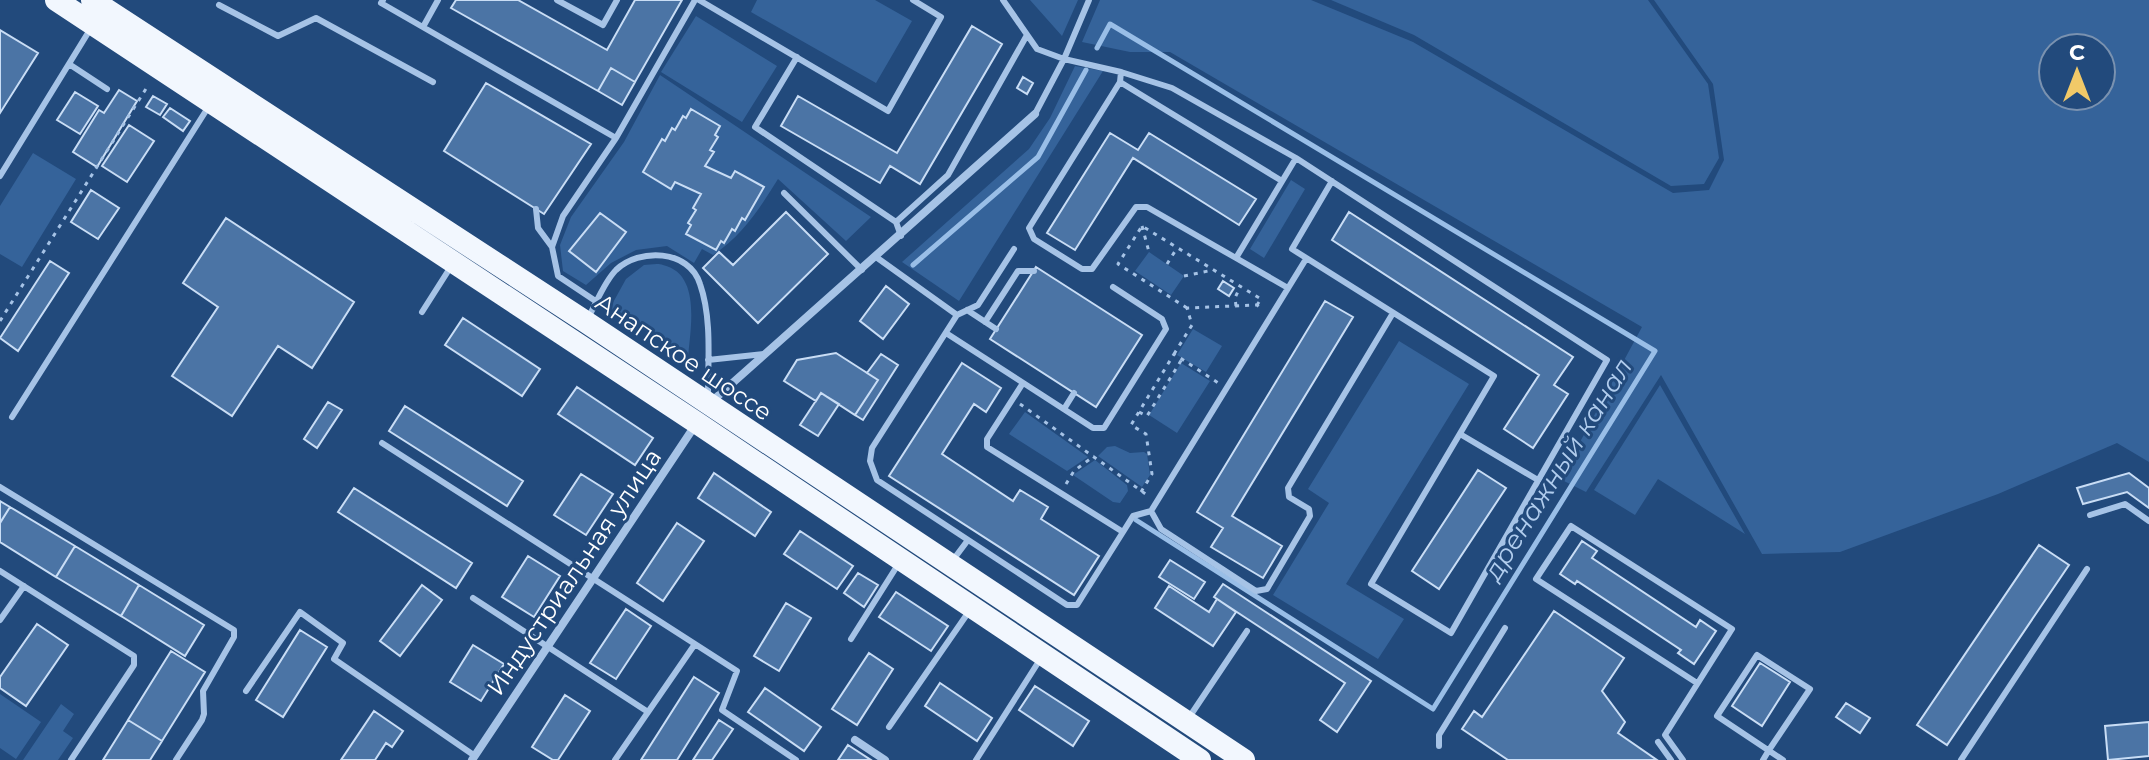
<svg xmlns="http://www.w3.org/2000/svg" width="2149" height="760" viewBox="0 0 2149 760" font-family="Montserrat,sans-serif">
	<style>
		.green { fill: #35639a; fill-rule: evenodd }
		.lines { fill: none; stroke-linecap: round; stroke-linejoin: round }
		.stream { stroke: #99bee7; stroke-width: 5 }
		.building { fill: #4b74a5; stroke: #c9ddf5; stroke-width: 2 }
		.path { stroke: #a6c3e6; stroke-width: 3; stroke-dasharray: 4 6; stroke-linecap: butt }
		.service { stroke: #a6c3e6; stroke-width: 6 }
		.minor { stroke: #a6c3e6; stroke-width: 8 }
		.trunk { stroke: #f2f7fe; stroke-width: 22 }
		.labels { text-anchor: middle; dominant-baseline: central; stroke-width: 6; stroke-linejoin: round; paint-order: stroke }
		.street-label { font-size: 24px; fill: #fff; stroke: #224a7c }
		.water-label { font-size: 26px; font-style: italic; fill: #b1cdee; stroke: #224a7c }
	</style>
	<rect width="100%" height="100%" fill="#224a7c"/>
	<path class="green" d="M757 0H875L912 21 876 83 751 12Z
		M1030 0H1078L1062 36Z
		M1100 0H1311L1413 42 1673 193 1709 190 1724 160 1713 84 1654 0H2149V462L2117 443 1998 494 1840 552 1762 554 1661 375 1586 492 1560 479 1642 327 1170 52H1130L1082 42ZM2101 48V96H2053V48Z
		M1331 0H1648L1708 84 1719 158 1704 184 1671 186 1414 35Z
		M696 16 777 66 742 122 661 72Z
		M1075 66 1103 71 959 301 902 262 1029 149 1050 118Z
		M660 75 871 217 846 241 778 179C760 208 742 236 713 255L702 249 694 263 667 246 636 250 611 263 586 285 563 271 560 245 571 217 624 142Z
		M33 153 76 179 22 267 0 254V206Z
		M1291 180 1305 189 1264 258 1250 249Z
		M1149 252 1184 276 1171 295 1135 271Z
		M644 265C649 265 658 263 663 265 702 274 690 330 688 358L610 308 626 279Z
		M1193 329 1222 346 1206 372 1177 355Z
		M1399 341 1469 384 1346 584 1404 619 1378 659 1273 595 1329 503 1308 489Z
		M1181 363 1210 381 1177 433 1149 415Z
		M1660 385 1745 534 1658 479 1635 515 1594 490Z
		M1025 412 1088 457 1067 471 1009 434Z
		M1115 446 1130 453 1144 452 1147 454 1150 475 1142 487 1098 456 1107 447Z
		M1095 460 1127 485 1128 491 1120 503 1113 502 1073 475Z
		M0 694 41 722 16 759 0 748Z
		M61 704 74 714 63 731 73 738 58 760H23Z"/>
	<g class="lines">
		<path class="stream" d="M1097 48 1110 24 1655 351 1433 709 1136 520
			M913 265 1038 157 1086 70"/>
	</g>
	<path class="building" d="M456 0H518L607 50 635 0H682L635 82 611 68 598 91 451 8Z
		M972 26 1002 44 920 184 890 166 880 183 781 126 798 96 897 153Z
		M0 30 38 53 0 113Z
		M611 68 635 82 622 105 598 91Z
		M1023 77 1033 83 1027 94 1017 88Z
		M486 83 591 144 544 214 444 151Z
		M119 90 137 101 97 167 73 152 99 110 104 113Z
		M75 92 98 106 80 134 57 120Z
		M153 96 167 104 160 115 146 107Z
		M170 108 190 121 183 131 163 117Z
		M691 109 720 126 715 135 718 137 710 150 714 152 705 166 731 178 735 171 764 187 745 220 742 218 735 231 732 229 724 243 721 241 716 250 686 234 691 225 688 223 696 210 693 208 701 194 675 182 671 189 643 172 662 139 665 141 672 128 675 130 683 116 686 118Z
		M129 125 154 141 127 182 102 166Z
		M1110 133 1138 150 1149 133 1256 199 1239 225 1133 158 1075 250 1047 233Z
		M91 190 119 208 98 239 71 222Z
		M786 212 828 254 758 323 703 268 719 252 733 265Z
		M1349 212 1573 357 1554 385 1568 394 1533 448 1504 429 1539 375 1332 240Z
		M600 213 626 232 596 272 569 251Z
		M226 218 354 302 312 368 278 346 232 416 172 376 218 307 183 283Z
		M50 261 69 273 18 351 0 338Z
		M1036 267 1142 335 1096 407 990 339Z
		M1223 281 1234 288 1229 296 1218 289Z
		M886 286 909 304 883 339 860 321Z
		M1325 301 1353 317 1232 516 1282 546 1263 578 1211 547 1223 528 1197 512Z
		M463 318 540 369 522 396 445 345Z
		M836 353 878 380 855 415 821 393 816 401 784 381 797 360Z
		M881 354 898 365 863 420 855 415 878 380 867 373Z
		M962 363 1001 388 986 412 974 404 942 454 1013 501 1020 490 1048 507 1041 519 1099 556 1074 595 889 476Z
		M577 387 653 438 635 465 558 414Z
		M821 393 839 404 818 436 800 425Z
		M328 402 342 410 317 448 304 439Z
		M405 406 523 481 507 506 389 431Z
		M1478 470 1506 488 1439 589 1412 571Z
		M714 473 771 512 755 536 698 498Z
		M2129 473 2149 488V508L2127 492 2083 504 2077 488Z
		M581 474 613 494 586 535 554 515Z
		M354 488 472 563 456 588 338 512Z
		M0 501 10 507 0 523Z
		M10 507 75 546 56 577 0 542V523Z
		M677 523 704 541 663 601 637 583Z
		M800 531 853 566 837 589 784 554Z
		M1582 541 1597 551 1592 558 1696 627 1700 620 1716 631 1694 664 1678 653 1681 650 1577 581 1575 584 1560 574Z
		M2039 545 2069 565 1947 745 1917 725Z
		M75 546 139 585 121 616 56 577Z
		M528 556 560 576 534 617 502 597Z
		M1170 560 1205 582 1194 599 1159 577Z
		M858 573 878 585 864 607 844 593Z
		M1223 584 1371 681 1337 732 1320 720 1345 683 1214 597Z
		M139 585 204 625 185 656 121 616Z
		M422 585 442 600 400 656 380 641Z
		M1169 586 1209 612 1217 599 1236 612 1213 646 1155 608Z
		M896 592 948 626 931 651 879 617Z
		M786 603 811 618 779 671 754 656Z
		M626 609 651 626 616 679 590 663Z
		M1554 611 1624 658 1602 691 1625 722 1618 733 1657 760H1508L1462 729 1474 711 1482 717Z
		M37 624 68 645 26 706 0 688V677Z
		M300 630 327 647 283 717 256 700Z
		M473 645 504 664 481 701 450 682Z
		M171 651 205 672 162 741 128 720Z
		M869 653 893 669 857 725 832 709Z
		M1760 663 1790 682 1762 726 1732 706Z
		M694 677 719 693 677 760H641Z
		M940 683 992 718 977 741 925 706Z
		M1035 686 1089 721 1073 746 1019 710Z
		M765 688 821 727 804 751 748 712Z
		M565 695 590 711 558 760H553L532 747Z
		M1846 703 1870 718 1860 733 1836 717Z
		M374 711 403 731 392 747 386 743 375 760H341Z
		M128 720 162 741 150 760H103Z
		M719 720 733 729 712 760H693Z
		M2149 722V756L2108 760 2105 726Z
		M848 745 871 760H838Z"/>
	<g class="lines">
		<path class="path" d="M1142 226 1149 252
			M1167 264 1177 248
			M1184 276 1213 270
			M1236 306 1235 298 1240 287
			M1187 308 1118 264 1142 226 1261 299 1257 305
			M0 321 149 84
			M1174 354 1192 325 1187 308 1257 305 1262 309
			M1020 404 1147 495
			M1139 412 1147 416 1182 359
			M1066 484 1074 471 1094 456
			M1141 492 1152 474 1146 434 1131 425 1174 354 1220 384"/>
		<path class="service" d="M383 0 381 3 616 138 563 216 552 247 558 276 597 302
			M557 0 603 25 617 0
			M699 0 888 111 941 17 913 0
			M1003 0 1037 49 1064 59 1089 0
			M219 5 278 36 316 18 433 82
			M423 27 438 0
			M797 57 755 127 896 222 901 236
			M69 64 107 89
			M1121 72 1120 82 1029 228 1034 239 1082 269H1092L1136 207H1147L1236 258 1296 158
			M1120 82 1282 181
			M1035 114 1064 59 1121 72 1172 88 1296 158 1607 360 1451 633 1371 584 1494 376 1292 249 1332 181
			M616 138 695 0
			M0 176 91 28
			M784 193 862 270
			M536 209 538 228 552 247
			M896 222 948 175 1027 35
			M876 257 957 315 872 448 870 461 877 480 1067 605H1077L1123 532 987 447V439L1023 383
			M1236 258 1288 288
			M967 310 996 329
			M422 312 450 268
			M957 315 978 305 1014 249
			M588 318C596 304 604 282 616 270 639 248 689 249 700 284 712 318 708 360 708 396
			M985 322 1018 271H1034
			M946 333 1093 428H1104L1166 329 1162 319 1113 287
			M708 360 764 354
			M1064 409 1074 393
			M12 417 209 106
			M1460 434 1538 480
			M382 443 737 671 722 710 796 760
			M0 487 234 630V637L203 691 204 714 202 720 176 760
			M1151 511 1161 529 1256 591 1267 589 1310 516 1309 509 1289 497 1288 488 1393 313
			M2090 515 2125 504 2149 521
			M1123 532 1133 516 1151 511 1306 259
			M953 560 968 540
			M0 571 134 656V665L71 760
			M473 598 648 712
			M0 620 24 586
			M851 639 899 563
			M246 691 300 612 343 643 334 659 475 756
			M1188 719 1247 631
			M889 727 970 610
			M1658 742 1671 760
			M1439 746V735L1505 628
			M615 760 695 644
			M976 760 1041 658
			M1683 760 1665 735 1732 629 1571 526 1536 579 1697 683
			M1763 760 1769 750 1810 689 1757 655 1717 716 1783 760
			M1961 760 2087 569"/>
		<path class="minor" d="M710 403 1035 114
			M855 740 885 760
			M472 760 696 424"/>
		<path class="trunk" d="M56 0 697 423 1200 760
			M92 0 586 322 1244 760"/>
	</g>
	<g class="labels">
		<g class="street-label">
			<text transform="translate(684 357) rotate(34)">Анапское шоссе</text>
			<text transform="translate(574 572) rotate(-56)">Индустриальная улица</text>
		</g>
		<g class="water-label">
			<text transform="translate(1558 469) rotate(-58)">дренажный канал</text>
		</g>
	</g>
	<g transform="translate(2077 72)"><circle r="38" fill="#224a7c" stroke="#7a92b0" stroke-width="2"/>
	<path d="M0-6L14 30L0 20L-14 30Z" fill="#f1c968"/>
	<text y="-12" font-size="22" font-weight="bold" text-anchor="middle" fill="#ffffff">С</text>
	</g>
</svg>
